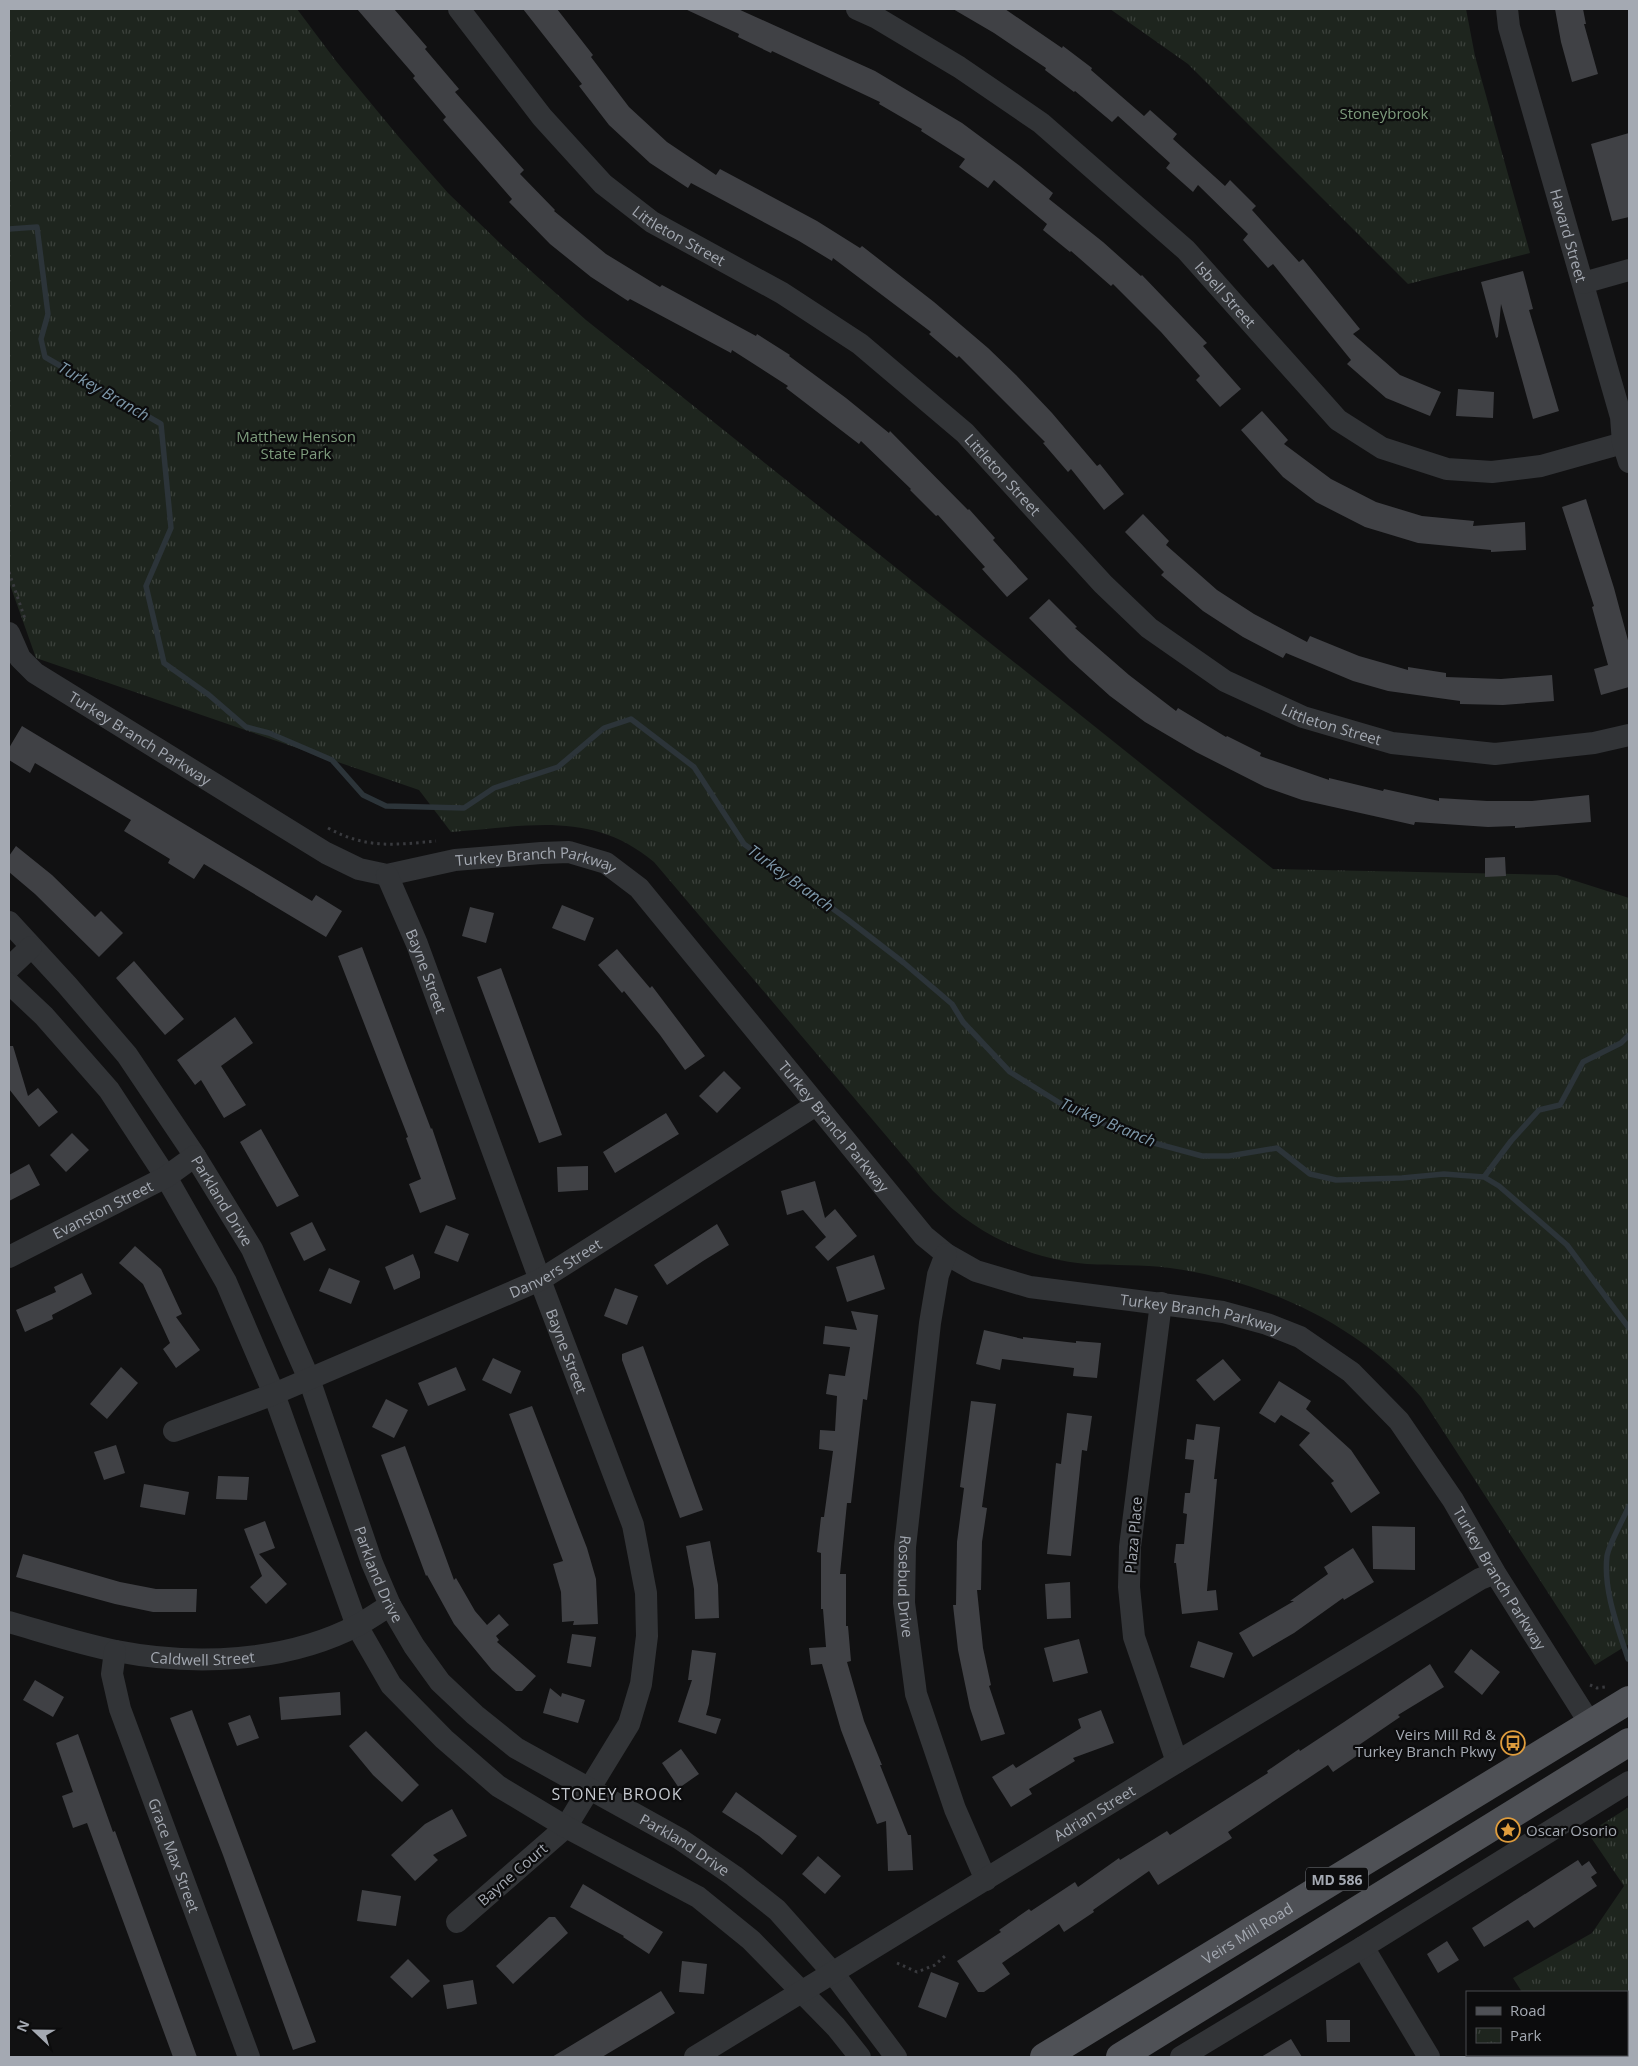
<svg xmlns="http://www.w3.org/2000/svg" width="1638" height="2066" viewBox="0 0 1638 2066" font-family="'Open Sans',sans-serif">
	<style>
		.park { fill: url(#park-tufts) }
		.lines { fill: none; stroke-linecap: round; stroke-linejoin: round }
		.stream { stroke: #2c3439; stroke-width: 5.5 }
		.building { fill: #404145 }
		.path { stroke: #393a3e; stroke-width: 3; stroke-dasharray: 2.5 4; stroke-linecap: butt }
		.minor { stroke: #323437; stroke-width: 22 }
		.major { stroke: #4f5156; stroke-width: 28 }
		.labels { text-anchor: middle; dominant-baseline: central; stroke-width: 4.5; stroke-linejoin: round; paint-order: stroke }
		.shield { fill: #0c0c0d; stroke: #767a80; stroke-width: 1 }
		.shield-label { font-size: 14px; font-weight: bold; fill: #a4a9b2 }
		.park-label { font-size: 15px; fill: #7d9b7c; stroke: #0c0c0d }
		.street-label { font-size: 15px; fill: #a4a9b2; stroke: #0c0c0d }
		.poi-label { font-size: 15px; fill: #a4a9b2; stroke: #0c0c0d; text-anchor: end }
		.water-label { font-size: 16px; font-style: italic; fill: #7e98aa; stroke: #0c0c0d }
		.neighbourhood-label { font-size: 16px; letter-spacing: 1px; fill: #c4c8ce; stroke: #0c0c0d }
	</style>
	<defs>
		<pattern id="park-tufts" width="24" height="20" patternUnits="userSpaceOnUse" patternTransform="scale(1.25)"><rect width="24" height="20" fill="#1e251e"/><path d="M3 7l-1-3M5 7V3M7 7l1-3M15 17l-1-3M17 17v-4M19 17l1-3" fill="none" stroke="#3c423c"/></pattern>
	</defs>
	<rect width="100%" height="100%" fill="#111112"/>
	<path class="park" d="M9 9H297L336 61 398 136 448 193 504 247 586 320 1273 869 1557 875 1629 898V1644L1595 1665 1421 1397C1359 1324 1264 1281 1170 1268 1142 1264 1115 1266 1087 1264 1027 1259 975 1233 933 1191L654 862C591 809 525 827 451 832L419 790 36 658 9 582Z
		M1110 9H1466L1475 56 1530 253 1408 284 1188 64Z
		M1629 1807V2057H1565L1563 2055H1627V1992H1522L1513 1978 1592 1933 1624 1886 1588 1833Z"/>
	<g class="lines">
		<path class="stream" d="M9 229 37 227 48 314 41 339 45 357 161 424 171 528 146 586 164 663 209 695 246 727 269 733 332 760 363 795 386 806 464 808 494 788 558 767 604 728 631 719 694 767 744 844 847 919 904 963 952 1004 963 1022 1010 1072 1071 1110 1143 1140 1202 1156H1229L1277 1148 1310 1174 1336 1180 1402 1178 1444 1174 1484 1177 1499 1186 1567 1245 1629 1328
			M1484 1177 1511 1141 1539 1110 1560 1105 1583 1062 1621 1043 1629 1035
			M1628 1659C1618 1628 1603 1590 1607 1556 1609 1544 1624 1518 1629 1506"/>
	</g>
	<path class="building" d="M357 9H394L427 47 425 49 459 89 455 92 524 170 520 174 555 210 554 211 606 254 660 287 662 285 756 336 757 334 790 355 789 356 846 398 889 433 890 431 968 510 969 509 995 538 993 540 1028 579 1007 597 982 569 985 567 938 515 936 516 910 490 911 489 861 441 859 444 786 388 788 386 732 350 731 353 630 299 628 301 591 277 550 244 509 202 512 199 443 120 446 117 413 78 415 76Z
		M523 9H557L593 55 591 57 629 107 667 142 716 175 720 169 817 221 860 248 862 246 934 302 988 348 1016 375 1052 413 1097 466 1100 464 1124 494 1104 510 1071 469 1068 472 1043 443 1045 442 959 356 957 358 929 334 931 332 833 258 832 261 799 241 691 183 688 188 650 163 609 125 579 86 582 84Z
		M685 9H738L875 71 962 123 1020 166 1053 193 1049 199 1103 242 1141 276 1142 275 1207 343 1203 346 1241 389 1220 407 1196 380 1200 376 1161 332 1113 284 1111 286 1071 251 1070 252 1043 230 1047 224 994 180 988 188 959 167 965 159 921 131 922 129 879 104 880 102 772 51 771 53 738 37 739 34Z
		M953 9H1005L1062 48 1063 46 1092 68 1091 70 1144 116 1150 110 1177 134 1173 139 1225 186 1230 180 1256 206 1252 210 1299 262 1303 259 1360 329 1353 334 1400 375 1441 392 1430 416 1386 398 1347 364 1351 360 1273 264 1268 268 1243 240 1248 234 1198 185 1193 192 1166 168 1170 163 1118 116 1112 122 1075 91 1074 92 1045 70 1046 68 994 33Z
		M1555 9H1583L1586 24H1584L1598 74 1572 82 1561 42Z
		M1629 133V217L1612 221 1591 144Z
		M1523 271 1533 309 1529 310 1559 411 1533 419 1501 304 1498 337 1496 338 1481 282Z
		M1458 389 1494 392 1493 418 1456 416Z
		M1262 411 1288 440 1284 444 1331 479 1376 502 1422 516 1474 521 1473 526 1525 522 1526 550 1491 552V550L1418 543 1365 527 1316 502 1283 477 1241 430Z
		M1586 499 1614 588 1629 644V687L1601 695 1594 669 1608 665 1592 607 1594 606 1562 507Z
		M1143 514 1169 541 1166 545 1217 590 1254 614 1307 642 1310 636 1359 656 1408 670V667L1446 673V677L1501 679 1552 675 1554 701 1503 705 1460 704V701L1388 691 1353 681 1286 653 1283 658 1243 637 1203 611 1161 575 1164 572 1125 532Z
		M1049 599 1077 627 1075 628 1129 675 1176 711 1178 708 1226 737 1227 736 1261 753 1260 756 1329 780V778L1383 791 1384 789 1439 801V798L1487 801H1532L1589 795 1591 822 1515 828V826L1488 827 1415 822 1414 825 1302 800 1265 787 1196 752 1145 722 1110 696 1070 660 1029 618Z
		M22 726 312 901 316 895 342 911 326 937 204 864 194 879 168 863 170 859 124 831 131 820 35 763 30 773 9 760V748Z
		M16 846 52 875 95 917 101 911 123 933 99 957 35 894 9 872V856Z
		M1505 857 1506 876 1485 877V858Z
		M562 905 594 918 585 941 552 928Z
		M470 907 494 913 486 943 462 936Z
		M362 947 431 1129 432 1128 456 1199 420 1213 409 1184 421 1179 406 1138 408 1137 338 956Z
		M617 949 650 988 652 986 705 1056 685 1070 660 1035 624 991 622 993 598 965Z
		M134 961 184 1019 165 1035 116 978Z
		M501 968 562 1135 539 1143 477 977Z
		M235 1017 253 1043 221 1066 246 1105 224 1118 201 1080 195 1085 177 1060Z
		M9 1046H13L28 1096 38 1088 58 1112 39 1127 9 1089Z
		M724 1071 741 1088 717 1113 699 1096Z
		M666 1113 679 1134 615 1173 603 1152Z
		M261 1129 299 1196 277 1207 240 1142Z
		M72 1133 89 1150 66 1172 50 1155Z
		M29 1164 40 1185 9 1201V1175Z
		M588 1166V1190L558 1192 557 1167Z
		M815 1181 825 1218 835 1209 857 1236 828 1261 815 1247 826 1237 803 1210 787 1215 781 1191Z
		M312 1222 326 1250 304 1261 290 1233Z
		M717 1224 729 1245 703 1261 667 1285 654 1265Z
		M446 1225 469 1234 458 1262 434 1253Z
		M135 1246 161 1269 182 1314 176 1317 200 1350 176 1368 163 1349 170 1343 143 1284 119 1263Z
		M413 1254 420 1272V1278L394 1290 385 1267Z
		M874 1255 885 1289 847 1302 836 1267Z
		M329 1268 360 1281 351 1304 319 1291Z
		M82 1273 92 1294 52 1315 53 1319 25 1332 16 1310 56 1292 54 1287Z
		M615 1288 638 1296 627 1325 604 1316Z
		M851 1311 878 1315 867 1400 863 1399 851 1503H847L840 1574H846V1626H848L851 1661 847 1662 864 1721 882 1765H880L908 1835H911L913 1870 888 1871 886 1821 877 1824 841 1730 822 1664 811 1665 809 1648 826 1647 823 1609H821V1553L817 1552 821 1517H824L833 1451 819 1449 820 1430 835 1431 837 1396 826 1394 829 1374 845 1376 850 1347 823 1344 825 1326 857 1330Z
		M984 1330 1023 1339V1337L1076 1343V1341L1101 1343 1097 1378 1073 1376 1074 1368 1002 1359 1000 1370 976 1364Z
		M643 1346 703 1510 680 1518 622 1360V1354Z
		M493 1358 521 1371 511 1394 482 1380Z
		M1223 1359 1241 1380 1214 1401 1196 1380Z
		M121 1367 138 1383 107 1419 90 1404Z
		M456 1367 466 1390 428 1406 418 1383Z
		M1279 1381 1311 1401 1306 1409 1351 1450 1380 1493 1351 1513 1331 1483 1334 1481 1299 1445 1310 1433 1281 1415 1275 1423 1259 1413Z
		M386 1399 408 1410 394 1438 372 1427Z
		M971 1401 996 1404 982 1507 987 1508 982 1542 981 1590H977L983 1648 991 1685 989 1686 1005 1734 981 1741 970 1708 958 1650 953 1605H956L957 1542 964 1488 960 1487Z
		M532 1406 587 1548 596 1579 598 1624 573 1625 574 1621 562 1622 561 1592 553 1564 563 1561 509 1414Z
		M1067 1413 1092 1416 1087 1451 1082 1450 1071 1556 1047 1554 1056 1463 1061 1464Z
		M1196 1424 1220 1427 1214 1479H1217L1207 1591 1216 1590 1218 1610 1182 1614 1176 1563H1174L1176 1544H1184L1187 1514 1183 1513 1185 1493H1190L1194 1460 1185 1459 1187 1439 1194 1440Z
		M116 1445 125 1473 104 1480 94 1452Z
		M405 1446 454 1580 456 1578 475 1611 487 1625 499 1614 509 1625 496 1636 499 1640 497 1642 536 1676 522 1691H516L492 1670 454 1624 427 1575 426 1576 381 1455Z
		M218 1476 249 1477 247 1500 216 1499Z
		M144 1484 189 1492 185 1515 140 1507Z
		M265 1521 275 1548 259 1554 287 1584 266 1604 250 1587 262 1576 244 1529Z
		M1372 1526 1415 1527V1570L1373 1569Z
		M710 1541 718 1585 719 1618 695 1619 694 1589 686 1546Z
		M1353 1548 1374 1582 1344 1600 1343 1598 1294 1633 1253 1657 1239 1633 1294 1601H1290L1328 1574 1324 1567Z
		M23 1554 120 1582 156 1589H197L196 1612H153L115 1604 16 1577Z
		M1070 1582 1071 1618 1047 1619 1045 1584Z
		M572 1634 596 1637 591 1667 567 1663Z
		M1079 1639 1088 1673 1053 1682 1044 1648Z
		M1198 1641 1233 1653 1224 1678 1190 1667Z
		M1471 1649 1500 1672 1482 1695 1454 1672Z
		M692 1650 716 1653 709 1704 706 1715 721 1719 716 1734 678 1722 692 1680H688Z
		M1430 1664 1444 1687 1398 1715 1400 1717 1359 1745 1364 1751 1333 1772 1328 1765 1228 1832 1232 1838 1158 1885 1149 1871 1093 1910 1094 1912 1064 1932 1059 1924 1002 1963 1010 1974 984 1992H978L957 1961 1001 1932 999 1930 1029 1909 1031 1911 1075 1882 1078 1887 1119 1858 1120 1860 1167 1831 1170 1835 1268 1773 1267 1771 1299 1749 1300 1751 1344 1722Z
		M35 1680 64 1697 53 1717 23 1700Z
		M550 1688 561 1697 562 1693 585 1700 578 1723 543 1713Z
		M340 1692 341 1715 281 1720 279 1697Z
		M192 1710 316 2042 293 2050 223 1855 170 1718Z
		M1101 1710 1114 1743 1073 1758 1075 1761 1029 1789 1032 1794 1011 1807 992 1777 1013 1764 1016 1768 1081 1728 1078 1719Z
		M250 1715 259 1738 237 1746 228 1723Z
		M366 1731 419 1785 402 1802 373 1775 349 1746Z
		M78 1734 113 1832 115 1831 197 2057H173L87 1823 73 1828 62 1796 73 1792 56 1743Z
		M681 1749 699 1774 679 1788 662 1763Z
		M736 1792 797 1836 782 1855 759 1836 722 1812Z
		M452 1809 467 1836 433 1855 438 1860 415 1881 391 1855 425 1824Z
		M818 1856 841 1876 825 1894 802 1874Z
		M1578 1860 1582 1866 1589 1861 1597 1873 1591 1877 1597 1886 1534 1928 1528 1920 1484 1947 1472 1928Z
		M583 1884 663 1932 649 1954 623 1937 624 1936 570 1907Z
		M362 1890 401 1896 396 1926 357 1921Z
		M549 1917H555L568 1933 513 1984 496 1966Z
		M1447 1941 1459 1960 1438 1973 1427 1954Z
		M408 1959 430 1981 412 1998 390 1977Z
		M682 1961 707 1964 704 1994 679 1992Z
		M931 1972 959 1983 946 2018 918 2007Z
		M473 1980 477 2004 447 2009 443 1985Z
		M661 1991 675 2013 649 2029 602 2057H552Z
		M1326 2020H1350V2042H1327Z
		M1291 2039 1302 2057H1261Z"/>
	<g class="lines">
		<path class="path" d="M9 572 25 619
			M328 828C366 849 395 845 436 841
			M1590 1685 1597 1688 1605 1687
			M897 1963 917 1972 935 1965 946 1955"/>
		<g class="minor">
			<path id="s1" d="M459 9 542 117 603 184 652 222 782 293 860 344 965 433 1103 584 1149 628 1225 681 1303 717 1392 743 1495 754 1594 743 1629 735"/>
			<path id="s2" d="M857 9 877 18 959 67 1041 123 1186 250 1338 420 1382 448 1447 469 1492 472 1541 466 1623 443"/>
			<path id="s3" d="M1507 9 1509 27 1621 417 1623 443 1629 462"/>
			<path d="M1583 283 1629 270"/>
			<path id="s4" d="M9 633 20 658 35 673 326 853 359 869 387 875 455 860 541 853 569 852 606 863 639 888 924 1236 946 1254 976 1271 1030 1287 1223 1312 1267 1324 1300 1337 1351 1372 1399 1421 1453 1500 1495 1573 1591 1725"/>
			<path id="s5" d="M387 875 417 944 540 1280 633 1525 646 1593 647 1636 641 1684 629 1724 566 1827 457 1922"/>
			<path id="s6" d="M9 922 67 985 127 1055 195 1156 252 1249 309 1379 372 1563 390 1605 414 1646 440 1682 475 1715 516 1748 680 1839 734 1876 777 1910 833 1973 896 2057"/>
			<path d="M9 968 31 947"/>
			<path d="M9 983 44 1016 109 1090 166 1177 226 1282 274 1394 357 1626 391 1685 444 1739 498 1786 566 1827 698 1897 751 1940 836 2027 860 2057"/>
			<path id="s7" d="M946 1254 938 1275 930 1323 905 1547 904 1603 916 1694 955 1809 986 1880"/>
			<path id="s8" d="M9 1257 166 1177 195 1156"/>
			<path d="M1161 1303 1130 1547 1129 1587 1134 1637 1177 1762"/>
			<path id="s9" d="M174 1431 274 1394 540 1280 816 1105"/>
			<path id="s10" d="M9 1622C44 1632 80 1644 116 1651 193 1666 286 1663 358 1625 369 1619 379 1612 390 1605"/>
			<path id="s11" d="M115 1651 112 1674 120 1709 249 2057"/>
			<path d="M1363 1947 1429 2057"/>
			<path id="s12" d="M695 2057 1177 1762 1480 1579 1495 1573"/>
			<path d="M1181 2057 1363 1947 1629 1782"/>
		</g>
		<g class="major">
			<path id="s13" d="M1044 2057 1629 1700"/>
			<path d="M1120 2057 1629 1742"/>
		</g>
	</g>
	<defs>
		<g id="bus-ring" transform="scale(1.25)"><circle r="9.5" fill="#0c0c0d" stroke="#de9c3d" stroke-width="1.5"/><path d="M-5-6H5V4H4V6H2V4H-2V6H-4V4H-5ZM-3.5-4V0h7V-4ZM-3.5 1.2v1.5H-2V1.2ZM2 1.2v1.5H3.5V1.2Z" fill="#de9c3d"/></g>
		<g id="sight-ring" transform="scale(1.25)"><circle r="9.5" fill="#0c0c0d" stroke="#de9c3d" stroke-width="1.5"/><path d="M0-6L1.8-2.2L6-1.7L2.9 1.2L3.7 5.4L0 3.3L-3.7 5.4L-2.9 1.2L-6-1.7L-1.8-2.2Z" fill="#de9c3d"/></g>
	</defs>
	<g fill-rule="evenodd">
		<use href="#bus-ring" x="1513" y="1743"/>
		<use href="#sight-ring" x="1508" y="1830"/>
	</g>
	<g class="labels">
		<rect class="shield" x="1306" y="1867.5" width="62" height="23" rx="4"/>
		<g class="shield-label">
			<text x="1337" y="1879">MD 586</text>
		</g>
		<g class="park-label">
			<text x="1384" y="113">Stoneybrook</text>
			<text x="296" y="436">Matthew Henson<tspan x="296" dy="17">State Park</tspan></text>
		</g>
		<g class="street-label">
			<text stroke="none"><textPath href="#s1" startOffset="319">Littleton Street</textPath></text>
			<text stroke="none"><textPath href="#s3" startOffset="235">Havard Street</textPath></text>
			<text stroke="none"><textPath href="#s2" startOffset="469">Isbell Street</textPath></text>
			<text stroke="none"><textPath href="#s1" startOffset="724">Littleton Street</textPath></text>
			<text stroke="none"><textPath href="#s1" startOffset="1144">Littleton Street</textPath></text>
			<text stroke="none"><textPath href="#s4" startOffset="172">Turkey Branch Parkway</textPath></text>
			<text stroke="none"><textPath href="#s4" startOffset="608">Turkey Branch Parkway</textPath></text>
			<text stroke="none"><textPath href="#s5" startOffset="104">Bayne Street</textPath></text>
			<text stroke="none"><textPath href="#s4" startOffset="1028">Turkey Branch Parkway</textPath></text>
			<text stroke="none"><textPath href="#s6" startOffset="352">Parkland Drive</textPath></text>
			<text stroke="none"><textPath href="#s8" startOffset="105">Evanston Street</textPath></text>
			<text stroke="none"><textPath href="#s9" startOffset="415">Danvers Street</textPath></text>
			<text stroke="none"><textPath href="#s4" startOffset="1462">Turkey Branch Parkway</textPath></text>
			<text stroke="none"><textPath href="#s5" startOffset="509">Bayne Street</textPath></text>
			<text transform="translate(1133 1535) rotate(-85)">Plaza Place</text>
			<text stroke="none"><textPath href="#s6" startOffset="758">Parkland Drive</textPath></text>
			<text stroke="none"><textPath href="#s4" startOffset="1882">Turkey Branch Parkway</textPath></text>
			<text stroke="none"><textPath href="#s7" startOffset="336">Rosebud Drive</textPath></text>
			<text stroke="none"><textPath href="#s10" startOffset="198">Caldwell Street</textPath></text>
			<text stroke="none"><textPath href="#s12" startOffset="468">Adrian Street</textPath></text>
			<text stroke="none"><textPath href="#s6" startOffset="1178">Parkland Drive</textPath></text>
			<text stroke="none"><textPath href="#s11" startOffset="215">Grace Max Street</textPath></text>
			<text transform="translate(512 1874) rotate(-41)">Bayne Court</text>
			<text stroke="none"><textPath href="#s13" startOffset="238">Veirs Mill Road</textPath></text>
		</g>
		<g class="poi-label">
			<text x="1496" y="1734">Veirs Mill Rd &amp;<tspan x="1496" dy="17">Turkey Branch Pkwy</tspan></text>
			<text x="1526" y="1830" text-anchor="start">Oscar Osorio</text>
		</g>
		<g class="water-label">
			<text transform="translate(104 391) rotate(30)">Turkey Branch</text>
			<text transform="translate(791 878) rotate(36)">Turkey Branch</text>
			<text transform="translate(1108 1122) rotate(23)">Turkey Branch</text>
		</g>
		<g class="neighbourhood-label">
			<text x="617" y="1794">STONEY BROOK</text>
		</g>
	</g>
	<rect width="1638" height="2066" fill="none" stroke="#a4a9b2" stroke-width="20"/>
	<rect x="1466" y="1991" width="162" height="65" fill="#0c0c0d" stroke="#494b4f"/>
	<rect x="1476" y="2007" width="25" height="8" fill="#4f5156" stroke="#494b4f"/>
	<text x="1510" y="2016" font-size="15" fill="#a4a9b2">Road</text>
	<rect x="1476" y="2028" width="25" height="15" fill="url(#park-tufts)" stroke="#494b4f"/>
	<text x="1510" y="2041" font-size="15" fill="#a4a9b2">Park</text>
	<g transform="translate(35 2031) rotate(292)" stroke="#0c0c0d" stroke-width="4" paint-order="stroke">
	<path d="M0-4L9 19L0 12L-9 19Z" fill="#a4a9b2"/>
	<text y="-8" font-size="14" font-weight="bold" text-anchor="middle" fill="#a4a9b2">N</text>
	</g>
</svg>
